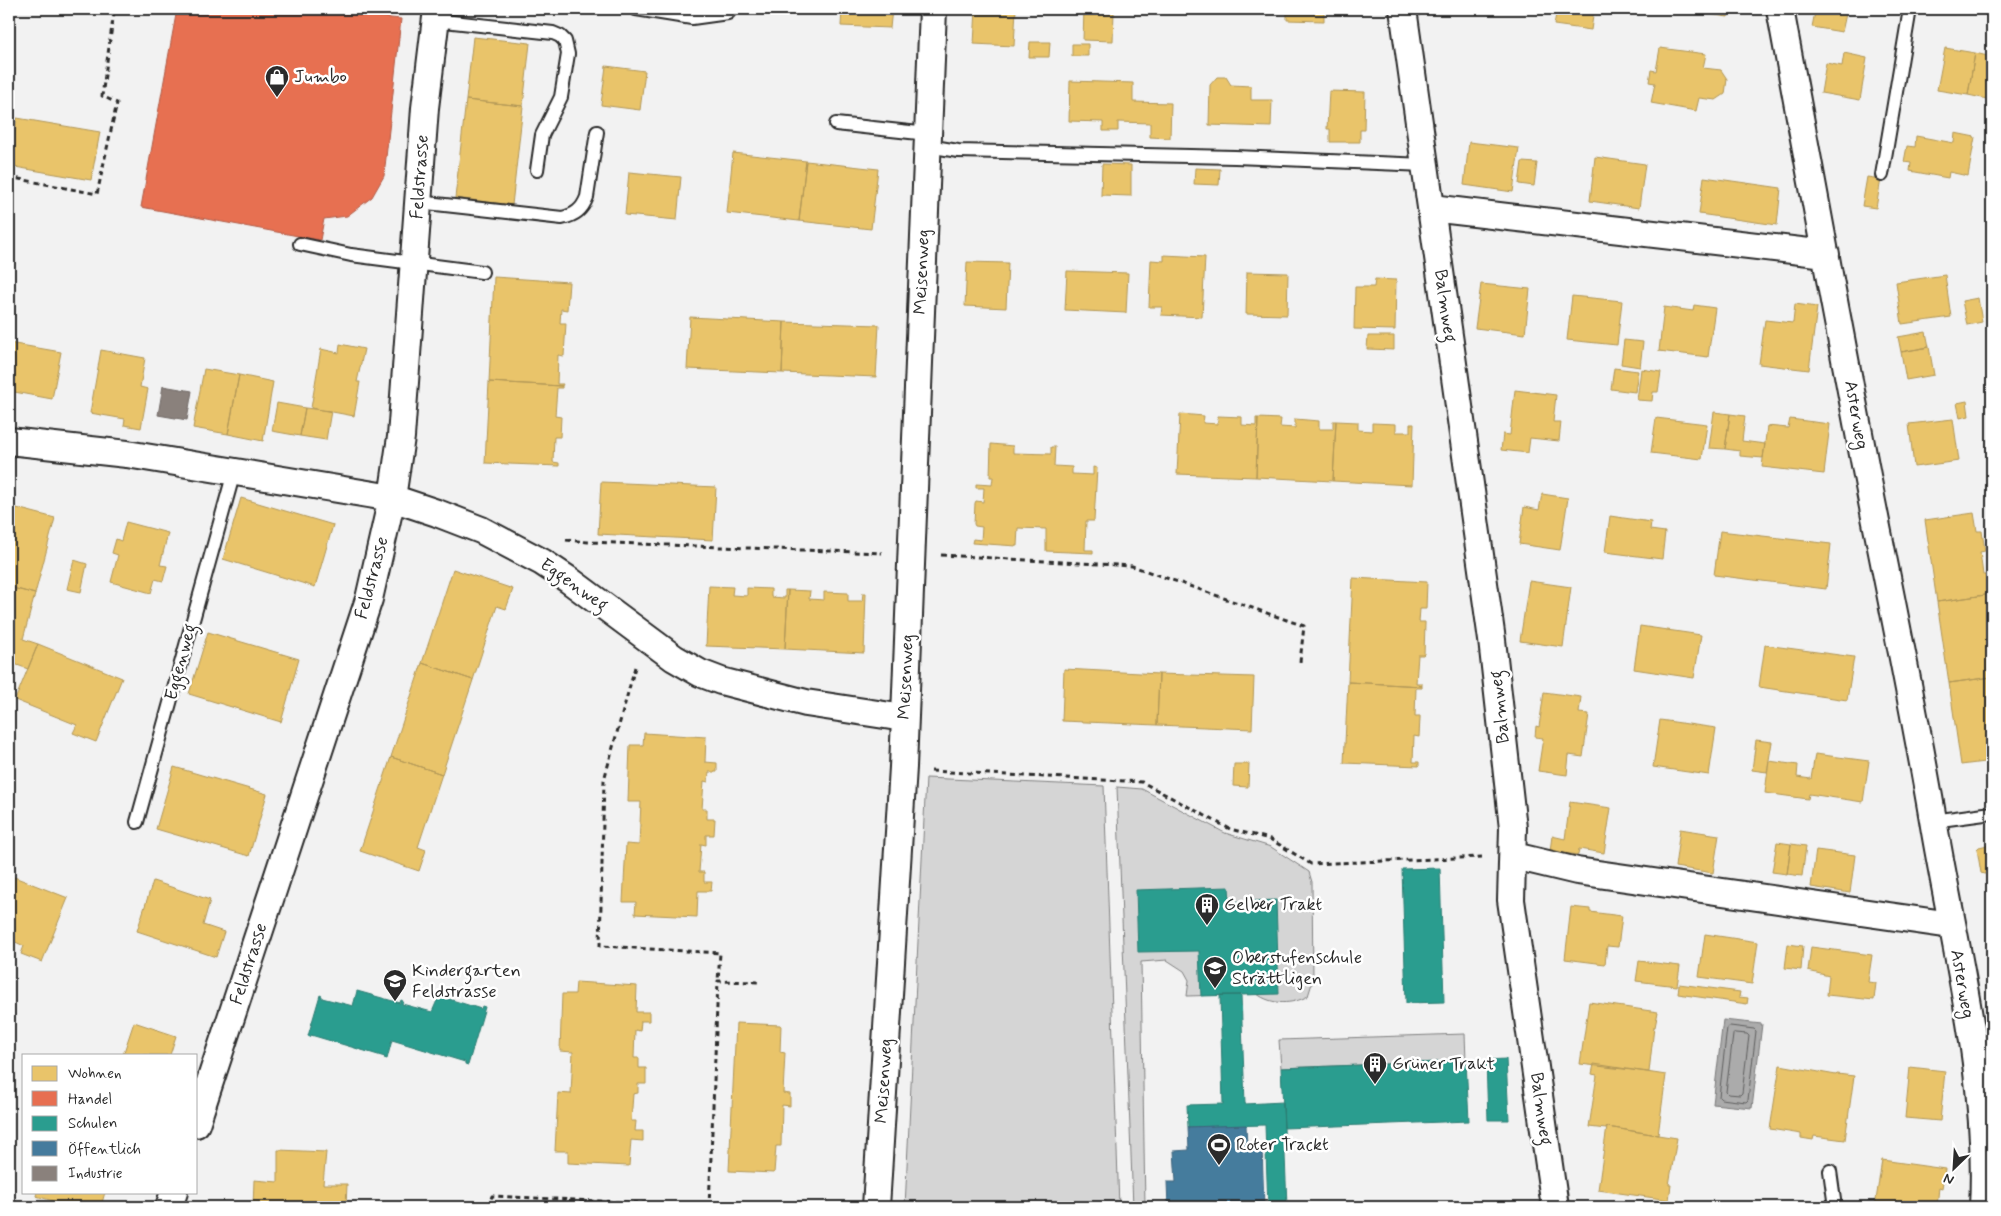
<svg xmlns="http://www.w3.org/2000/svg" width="2001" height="1216" viewBox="0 0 2001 1216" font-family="Mynerve,sans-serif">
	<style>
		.green { fill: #d5d5d5; stroke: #808080 }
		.water { fill: #ababab; stroke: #787878 }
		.homes { fill: #e9c46a; stroke: #b09657 }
		.shops { fill: #e76f51; stroke: #af5b46 }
		.schools { fill: #2a9d8f; stroke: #2a7b71 }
		.public { fill: #457b9d; stroke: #3d637b }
		.industry { fill: #8a817c; stroke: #6e6764 }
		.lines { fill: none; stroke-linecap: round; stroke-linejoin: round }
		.shore { stroke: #5e5e5e; stroke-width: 1 }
		.service-casing { stroke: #2b2b2b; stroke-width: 16 }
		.minor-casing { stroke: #2b2b2b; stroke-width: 30 }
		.path { stroke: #2b2b2b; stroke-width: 3; stroke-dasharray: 5 4; stroke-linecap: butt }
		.service { stroke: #fff; stroke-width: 12 }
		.minor { stroke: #fff; stroke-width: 26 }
		.labels { text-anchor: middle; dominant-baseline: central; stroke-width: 5; stroke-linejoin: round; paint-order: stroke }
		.poi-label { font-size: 18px; fill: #2b2b2b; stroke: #fff; text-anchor: start }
		.street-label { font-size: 18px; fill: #2b2b2b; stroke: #fff }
	</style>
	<rect width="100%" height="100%" fill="#f2f2f2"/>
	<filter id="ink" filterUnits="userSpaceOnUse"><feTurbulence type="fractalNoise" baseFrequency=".02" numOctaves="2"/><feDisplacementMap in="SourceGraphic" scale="10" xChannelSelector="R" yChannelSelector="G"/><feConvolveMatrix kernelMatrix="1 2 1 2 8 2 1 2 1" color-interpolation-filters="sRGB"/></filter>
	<g filter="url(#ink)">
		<path class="green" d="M926 778 1104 786 1119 1207H905Z
			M1117 787 1142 789 1225 833 1271 847 1309 872 1312 882 1313 980 1308 996C1292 1005 1272 1005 1257 994L1187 996 1189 980 1184 971 1167 960 1141 962 1145 1207H1133Z
			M1465 1034 1466 1061 1281 1068 1279 1040Z"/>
		<path class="water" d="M1723 1020 1762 1024 1752 1108 1713 1104Z"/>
		<path class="homes" d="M842 9H892L890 28 841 26Z
			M976 9H1016L1014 46 974 44Z
			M1084 9H1111V12H1114L1113 41 1083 40Z
			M1287 9H1324V21L1287 20Z
			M1557 9H1594L1591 30 1554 25Z
			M1678 9H1730L1728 17Z
			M1807 9H1847L1842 32 1812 27 1815 12 1807 11Z
			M473 37 530 43 523 106 466 100Z
			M1030 42H1050L1049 57H1029Z
			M1072 44H1088V56H1072Z
			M1660 48 1706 54 1703 68 1721 70 1727 79 1725 94 1716 100 1699 98 1696 111 1651 103 1655 83 1649 82 1651 70 1656 71Z
			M1945 48 1975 53 1968 95 1937 90Z
			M1844 53 1867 58 1860 100 1821 93 1826 63 1842 66Z
			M1975 53 1992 57V100L1968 95Z
			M606 66 645 71 640 110 601 105Z
			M1217 77H1226L1231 85 1251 86V100H1272L1271 127 1209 125 1210 85Z
			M1070 81 1133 83V102L1171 103 1170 138 1150 137V123L1118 122V131H1103V122L1069 121Z
			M1329 91 1365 92 1364 130H1360V142H1330V129H1327Z
			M466 100 523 106 512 205 455 198Z
			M17 118 100 132 91 180 9 166Z
			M1955 133 1975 137 1968 176 1949 172 1948 178 1910 171 1911 163 1904 162 1907 146 1915 147 1916 136 1954 143Z
			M1469 142 1519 148 1513 192 1464 185Z
			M733 153 806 161 799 221 727 213Z
			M1595 157 1645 164 1639 208 1590 201Z
			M806 161 878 169 871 229 799 221Z
			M1522 162 1537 163 1534 186 1519 184Z
			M1102 164 1131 165V196L1101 195Z
			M1195 168 1220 169 1219 185 1194 184Z
			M629 172 681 177 677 220 625 215Z
			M1704 177 1781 188 1777 225 1699 214Z
			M1867 177 1881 179 1876 208 1862 206Z
			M1164 255 1205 257 1202 317 1161 315 1162 307H1149L1151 260 1164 261Z
			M967 262 1008 263 1006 308 965 306Z
			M1067 271 1128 273 1126 313 1065 310Z
			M1247 272 1288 273 1287 315 1246 314Z
			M1945 275 1951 317 1902 324 1896 282Z
			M494 277 569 282 567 310 561 309 560 323H566L564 356 558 355 557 384H563L562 386 489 382Z
			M1375 279 1396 280 1395 330 1354 329 1355 287H1374Z
			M1481 284 1530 289 1525 334 1475 328Z
			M1572 296 1622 301 1617 345 1567 340Z
			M1978 298 1982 322 1967 325 1962 301Z
			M1795 304 1817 307 1809 370 1759 364 1765 320 1793 323Z
			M1694 305 1715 308 1708 357 1659 351 1664 307 1693 311Z
			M690 317 784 322 782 373 687 369Z
			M784 322 879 325 876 377 782 373Z
			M1926 332 1929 347 1901 352 1898 337Z
			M1368 336H1394V350L1367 349Z
			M1624 340 1643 342 1640 367 1621 364Z
			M9 343 61 352 52 399 9 391Z
			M340 344 364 349 357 382H360L354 416 311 408 321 349 339 353Z
			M1929 347 1934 375 1906 380 1901 352Z
			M101 350 145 358 140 387 148 389 141 428 124 425 125 419 90 413Z
			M1614 368 1638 371 1635 392 1611 389Z
			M204 369 239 375 228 434 193 428Z
			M1641 369 1661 372 1658 392H1653L1652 401 1637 400Z
			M239 375 273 382 263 441 228 434Z
			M489 382 562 386V388H557L555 416 561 417 560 437H554L553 462 559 463V466L485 463Z
			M1515 390 1556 395 1553 422H1561L1559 441 1530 438 1528 453 1501 450 1503 434 1510 435Z
			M1967 401 1969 416 1960 418 1957 403Z
			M277 403 305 408 300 436 272 431Z
			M305 408 331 411 326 440 300 436Z
			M1714 412 1730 414 1725 449 1709 448Z
			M1180 414 1204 416 1203 423 1218 424V416L1242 417V425L1256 426V418H1258L1256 477 1177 474Z
			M1730 414 1745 416 1742 441 1765 444 1763 458 1740 456V451L1725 449Z
			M1258 418 1281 419 1280 427 1295 428V419L1319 421V429H1333V421H1336L1333 481 1256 477Z
			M1656 418 1707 424 1702 459 1651 453Z
			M1790 419 1830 424 1824 474 1762 467 1767 426 1788 428Z
			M1953 419 1959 461 1914 467 1909 424Z
			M1336 421 1358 422V430L1372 431V423L1396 424V432H1410V424H1414L1412 485 1333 481Z
			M991 444 1013 446V453L1051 454V447H1055L1054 466 1072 467V474L1093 475V467L1097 468 1094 521H1086L1085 550H1093V553L1046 551V529L1018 528 1017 546 972 543 973 539 981 540 982 527 975 526 974 524 975 503 976 501 983 502 984 488H976V484L992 485 993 477H990Z
			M601 482 716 487 713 540 598 534Z
			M1542 494 1568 498 1560 550 1519 544 1524 507 1539 510Z
			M241 498 333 525 315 587 223 559Z
			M9 506 55 518 35 594 9 587Z
			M1974 513 1977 531H1982L1985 551 1980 552 1983 575H1988L1992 594 1937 602 1925 520Z
			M1610 516 1651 522 1650 530 1665 532 1662 559 1605 552Z
			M126 522 168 533 160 565 167 566 163 581 155 579 151 593 111 582 118 555 112 553 116 539 121 541Z
			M1720 531 1831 544 1826 589 1714 575Z
			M74 560 87 564 81 592 67 589Z
			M453 569 513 589 506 609 497 606 473 680 422 663Z
			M1353 578 1427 582 1426 609H1420L1419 622H1425V624L1424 654 1423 655H1418L1416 683H1422V686L1348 682Z
			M1529 581 1571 587 1563 647 1520 641Z
			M709 586 733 587 732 595 747 596V588L771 589V597L785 598V590H788L785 649 706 646Z
			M9 587 35 594 23 639 38 644 28 669 9 662Z
			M788 590 810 591 809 599 824 600V592L848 593V601H862L863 593H866L864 653 785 649Z
			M1992 594V614H1989L1992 637V677L1949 683 1937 602Z
			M1640 626 1701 635 1694 678 1634 669Z
			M208 632 299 659 281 722 189 694Z
			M38 644 122 678 96 742 73 733 77 725 15 700Z
			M1765 645 1854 657 1847 700 1759 687Z
			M422 663 473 680 442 774 391 757Z
			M1064 669 1159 674 1157 725 1062 721Z
			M1159 674 1254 677 1252 729 1157 725Z
			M1992 677V761L1961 765 1949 683Z
			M1348 682 1422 686V688H1416L1415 716H1420V718L1419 737 1414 736 1413 762H1419V766L1344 763Z
			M1544 692 1581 697 1579 713 1589 714 1583 757 1569 755 1567 775 1538 771 1543 738 1535 737 1536 726 1539 727Z
			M1660 720 1716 728 1709 775 1653 767Z
			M644 733 706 737 705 762 717 763V772H709L708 782 704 781 702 809H707V819H715L714 835H706V845L701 844 699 872H704V882H712L711 891H698L697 917 635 914 636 902H623L626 844 639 845 641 802H628L630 745H643Z
			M1756 740 1772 742 1767 772 1752 770Z
			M1815 754 1869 761 1863 802 1809 794 1808 799 1765 793 1769 761 1798 765 1797 777 1811 779Z
			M391 757 442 774 418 847 426 850 419 871 360 851Z
			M1234 764H1249L1248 787 1233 786Z
			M174 767 267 794 249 856 156 829Z
			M1570 802 1611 808 1604 853 1579 849 1578 855 1550 851 1552 836 1565 839Z
			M1680 829 1719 835 1713 873 1675 867Z
			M1777 842 1791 844 1787 874 1772 872Z
			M1791 844 1806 846 1802 876 1787 874Z
			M1992 844V873L1984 874 1981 873 1977 849 1979 847Z
			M1816 850 1855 855 1850 893 1811 887Z
			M9 875 68 898 42 962 21 954 24 946 9 939Z
			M153 881 210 900 203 925 224 932 216 957 137 931Z
			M1571 907 1590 909V912L1622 916 1618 947 1607 946 1605 964 1565 959Z
			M1705 934 1758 942 1752 984 1699 977Z
			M1788 944 1803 946 1801 970 1785 968Z
			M1811 947 1872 955 1868 982 1876 983 1874 1000 1827 995 1829 976 1808 971Z
			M1639 961 1680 966 1677 986 1636 981Z
			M576 982 637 986 636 1012H649V1021H641L640 1031 635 1030 634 1058H639V1068H646V1084H638V1093L633 1094 631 1121H636L635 1131H643V1141L631 1140 629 1166 568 1163V1151H555L558 1093 571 1094 573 1052 560 1051 562 994H575Z
			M1679 984 1740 992 1739 997 1748 998 1747 1004 1678 994Z
			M1589 1002 1658 1012 1655 1027H1654L1649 1072 1580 1064Z
			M134 1022 176 1036 170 1055H123Z
			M736 1023 781 1025 780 1052 785 1053 783 1093 790 1094V1106L782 1105 781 1146H776L774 1173 729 1171Z
			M1594 1064 1666 1075 1658 1135 1607 1127 1606 1129 1589 1127 1597 1075 1592 1074Z
			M1780 1065 1836 1075 1837 1074 1854 1076 1845 1140 1814 1136 1813 1140 1801 1138V1134L1770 1129Z
			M1910 1067 1945 1071 1940 1121 1905 1118Z
			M1607 1127 1677 1138 1669 1185H1671L1669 1200 1598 1190Z
			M278 1150 326 1152 323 1184H347L346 1207H253L254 1180 278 1182Z
			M1882 1160 1945 1169 1942 1188 1939 1187 1937 1207H1939H1875Z
			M37 1192H105L101 1207H74L36 1196Z"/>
		<path class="shops" d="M177 9H362L361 15 401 19 384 176 372 197 347 216 324 219 320 240 141 207Z"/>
		<path class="schools" d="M1440 868 1444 1002 1406 1003 1402 869Z
			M1229 887 1230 902 1276 900 1279 994 1201 996 1199 951 1138 952 1136 890Z
			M357 991 400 1003 401 1000 403 1001 402 1004 432 1012 439 996 481 1009 482 1006 485 1007 468 1065 465 1064V1062L392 1040 387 1059 384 1058 385 1057 311 1035 310 1037 308 1036 320 995 322 996V998L353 1006Z
			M1220 995H1241L1245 1104 1283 1102 1287 1207H1268L1265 1125 1188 1127 1187 1105 1223 1104Z
			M1506 1059 1509 1120H1488L1486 1060Z
			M1466 1061 1469 1121 1284 1128 1281 1068Z"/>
		<path class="public" d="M1246 1125 1247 1148 1262 1147 1264 1207H1168L1167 1182H1176L1174 1151 1189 1150 1188 1127Z"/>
		<path class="industry" d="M163 386 192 391 187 420 158 415Z"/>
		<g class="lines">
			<path class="shore" d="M1730 1026 1754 1029 1756 1031 1748 1100 1746 1102 1721 1099 1719 1097 1727 1028Z
				M1735 1033 1747 1034 1749 1036 1742 1093 1740 1095 1728 1094 1726 1092 1733 1035Z"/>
			<g class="service-casing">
				<path id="service" d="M636 9 692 18 728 13 731 9
					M435 20 553 33 560 36 565 41 568 54 561 97 542 135 537 170
					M836 124 928 134
					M928 146 958 151 1235 157 1425 165
					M1882 175 1910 9
					M418 202 562 218C575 215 582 210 587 197L597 132
					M300 244 351 255 482 272
					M1933 821 1992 813
					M137 822 234 472
					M1830 1171 1835 1207"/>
			</g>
			<g class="minor-casing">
				<path id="minor" d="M1403 9 1492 640 1513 828 1511 900 1555 1207
					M1780 9C1811 173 1840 338 1872 502 1893 608 1915 714 1933 820 1954 946 1990 1079 1983 1207
					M1431 208 1826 254
					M9 441 127 454 392 498 437 513 481 530 542 562 569 580 674 658 700 673 721 681 806 703 904 718
					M1514 856 1577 871 1951 925
					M196 1124 369 599 392 498 401 437 425 108 437 9
					M169 1207 174 1192
					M876 1207 903 767 933 9"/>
			</g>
			<path class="path" d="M9 177 97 194 117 103 102 96 114 12 92 9
				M566 540 588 542 882 553
				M941 555 1132 566 1304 626 1300 662
				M635 667 604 780 600 946 720 953 718 981
				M931 771 1142 782 1230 829 1270 839 1311 864 1482 857
				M488 1207 492 1196 722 1207
				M709 1207 718 981 758 982"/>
			<use href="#service" class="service"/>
			<use href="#minor" class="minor"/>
		</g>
	</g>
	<defs>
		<g id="shop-pin" transform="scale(1.25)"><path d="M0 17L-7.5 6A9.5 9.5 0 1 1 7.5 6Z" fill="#2b2b2b" stroke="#fff"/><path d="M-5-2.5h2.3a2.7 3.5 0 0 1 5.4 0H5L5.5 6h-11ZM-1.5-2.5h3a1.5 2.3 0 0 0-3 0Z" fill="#fff"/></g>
		<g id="building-pin" transform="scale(1.25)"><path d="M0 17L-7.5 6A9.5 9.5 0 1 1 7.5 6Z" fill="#2b2b2b" stroke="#fff"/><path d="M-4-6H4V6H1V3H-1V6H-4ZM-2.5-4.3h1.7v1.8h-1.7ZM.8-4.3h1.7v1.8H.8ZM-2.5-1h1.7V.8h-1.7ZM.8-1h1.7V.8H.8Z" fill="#fff"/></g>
		<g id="school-pin" transform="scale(1.25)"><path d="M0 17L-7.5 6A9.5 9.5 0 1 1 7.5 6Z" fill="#2b2b2b" stroke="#fff"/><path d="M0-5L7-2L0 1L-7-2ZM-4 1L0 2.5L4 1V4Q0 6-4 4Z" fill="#fff"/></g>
		<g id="stadium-pin" transform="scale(1.25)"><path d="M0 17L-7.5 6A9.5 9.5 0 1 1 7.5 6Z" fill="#2b2b2b" stroke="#fff"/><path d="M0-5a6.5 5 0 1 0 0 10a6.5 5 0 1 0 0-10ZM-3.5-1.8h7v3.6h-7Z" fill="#fff"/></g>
	</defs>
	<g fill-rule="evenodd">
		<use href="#shop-pin" x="277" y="77"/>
		<use href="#building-pin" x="1207" y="905"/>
		<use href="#school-pin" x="1215" y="968"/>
		<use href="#school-pin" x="395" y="981"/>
		<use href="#building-pin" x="1375" y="1064"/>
		<use href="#stadium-pin" x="1219" y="1145"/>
	</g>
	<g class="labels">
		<g class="poi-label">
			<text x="294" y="77">Jumbo</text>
			<text x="1224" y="905">Gelber Trakt</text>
			<text x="1232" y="958">Oberstufenschule<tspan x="1232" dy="21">Strättligen</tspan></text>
			<text x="412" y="971">Kindergarten<tspan x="412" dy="21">Feldstrasse</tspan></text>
			<text x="1392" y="1064">Grüner Trakt</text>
			<text x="1236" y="1145">Roter Trackt</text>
		</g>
		<g class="street-label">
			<text transform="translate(420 177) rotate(-86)">Feldstrasse</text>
			<text transform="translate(922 272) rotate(-88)">Meisenweg</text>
			<text transform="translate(1445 306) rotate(82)">Balmweg</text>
			<text transform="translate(1856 415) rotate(80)">Asterweg</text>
			<text transform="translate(372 578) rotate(-75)">Feldstrasse</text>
			<text transform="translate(574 585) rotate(35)">Eggenweg</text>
			<text transform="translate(181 662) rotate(-75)">Eggenweg</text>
			<text transform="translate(906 677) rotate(-88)">Meisenweg</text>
			<text transform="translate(1500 707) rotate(-96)">Balmweg</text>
			<text transform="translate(249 964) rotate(-72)">Feldstrasse</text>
			<text transform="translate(1962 984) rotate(80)">Asterweg</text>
			<text transform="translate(884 1081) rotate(-87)">Meisenweg</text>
			<text transform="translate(1541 1109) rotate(82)">Balmweg</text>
		</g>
	</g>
	<rect width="2001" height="1216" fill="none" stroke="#fff" stroke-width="30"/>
	<rect x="15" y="15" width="1971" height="1186" fill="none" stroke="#2b2b2b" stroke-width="2" filter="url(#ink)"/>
	<rect x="22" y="1054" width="175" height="140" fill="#ffffff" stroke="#aaaaaa"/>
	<rect x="32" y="1066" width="25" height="15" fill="#e9c46a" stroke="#aaaaaa"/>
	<text x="68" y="1078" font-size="15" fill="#2b2b2b">Wohnen</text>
	<rect x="32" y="1091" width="25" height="15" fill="#e76f51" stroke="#aaaaaa"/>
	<text x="68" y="1104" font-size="15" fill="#2b2b2b">Handel</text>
	<rect x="32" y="1116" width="25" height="15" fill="#2a9d8f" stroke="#aaaaaa"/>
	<text x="68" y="1128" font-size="15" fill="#2b2b2b">Schulen</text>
	<rect x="32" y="1141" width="25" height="15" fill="#457b9d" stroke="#aaaaaa"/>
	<text x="68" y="1154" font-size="15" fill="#2b2b2b">Öffentlich</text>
	<rect x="32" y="1166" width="25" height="15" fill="#8a817c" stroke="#aaaaaa"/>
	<text x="68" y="1178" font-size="15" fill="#2b2b2b">Industrie</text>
	<g transform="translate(1954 1168) rotate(205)" stroke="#ffffff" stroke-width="4" paint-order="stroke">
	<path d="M0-4L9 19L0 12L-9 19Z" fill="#2b2b2b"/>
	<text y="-8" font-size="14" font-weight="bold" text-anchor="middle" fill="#2b2b2b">N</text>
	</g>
</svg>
